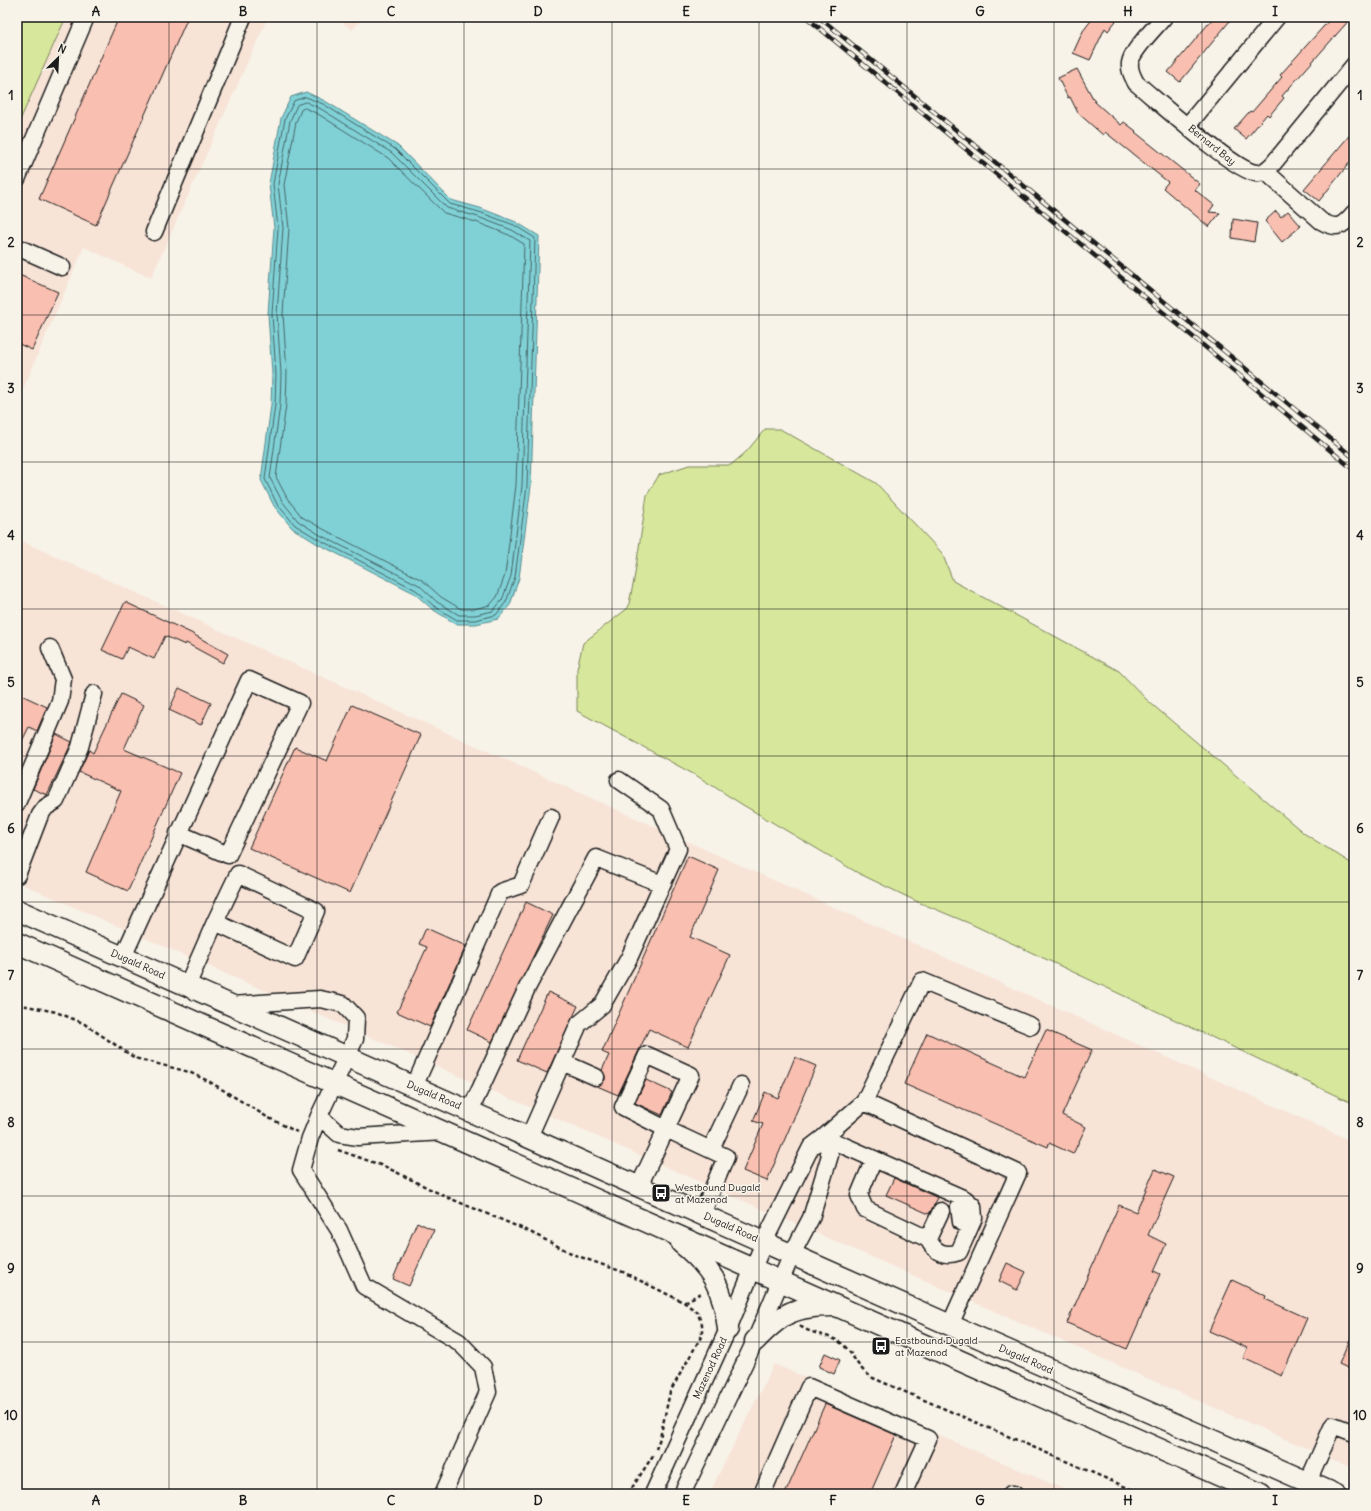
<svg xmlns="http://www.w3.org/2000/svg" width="1371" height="1511" viewBox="0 0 1371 1511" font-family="Delius,sans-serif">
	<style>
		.built { fill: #f8e3d7 }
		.green { fill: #d7e79b; stroke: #7a825c }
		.water { fill: #80d1d6; stroke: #58898c }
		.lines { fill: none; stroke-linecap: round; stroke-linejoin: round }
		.shore { stroke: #446466; stroke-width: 1 }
		.building { fill: #f9bfb0; stroke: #1c1c1c }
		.minor-casing { stroke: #1c1c1c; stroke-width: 19 }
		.major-casing { stroke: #1c1c1c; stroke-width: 23 }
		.path { stroke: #1c1c1c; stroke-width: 2.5; stroke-dasharray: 4 3; stroke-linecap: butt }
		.minor { stroke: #f7f3e8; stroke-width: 16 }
		.major { stroke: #f7f3e8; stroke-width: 20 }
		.rail-casing { stroke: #1c1c1c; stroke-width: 4.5 }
		.rail { stroke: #f7f3e8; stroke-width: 3; stroke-dasharray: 9; stroke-linecap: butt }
		.grid { fill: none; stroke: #1c1c1c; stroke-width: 1; stroke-opacity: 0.55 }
		.labels { text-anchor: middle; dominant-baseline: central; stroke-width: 3; stroke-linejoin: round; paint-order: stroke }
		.street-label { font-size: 10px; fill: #1c1c1c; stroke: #f7f3e8 }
		.poi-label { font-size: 10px; fill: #1c1c1c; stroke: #f7f3e8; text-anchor: start }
		.neatline { fill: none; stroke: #1c1c1c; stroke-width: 1.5 }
		.grid-label { font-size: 13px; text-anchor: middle; font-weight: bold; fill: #1c1c1c }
	</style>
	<rect width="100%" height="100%" fill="#f7f3e8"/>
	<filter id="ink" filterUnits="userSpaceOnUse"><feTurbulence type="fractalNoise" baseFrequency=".025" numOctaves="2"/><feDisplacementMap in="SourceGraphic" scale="8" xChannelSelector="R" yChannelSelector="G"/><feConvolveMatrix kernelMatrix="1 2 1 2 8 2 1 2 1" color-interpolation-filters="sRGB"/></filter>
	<g filter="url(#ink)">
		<path class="built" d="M17 17H268L151 278 84 247 17 403Z
			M336 17H364L352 30Z
			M17 539 1354 1142V1469L17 882Z
			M774 1364 1075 1494H709Z"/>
		<path class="green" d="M17 17H66L17 127Z
			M765 429H780L876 483 942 553 953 581 1119 671 1148 701 1305 834 1354 865V1104L971 924 918 902 858 873 743 805 697 776 577 711V669L583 643 628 608 634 580 647 495 659 475 689 465H731L747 451Z"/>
		<path class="water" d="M306 92 325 101 398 146 451 200 480 208 516 222 539 236 531 486 519 578 510 605 498 619 476 624H456L432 609 414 593 316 543 292 528 274 506 261 480 271 405 272 374 268 314 274 228 269 184 281 118 291 97Z"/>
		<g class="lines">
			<path class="shore" d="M306 97 323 104 395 149 450 204 479 212 514 225 535 238 527 486 515 577 506 602 496 615 475 620H457L434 606 416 590 318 539 295 525 277 504 265 479 275 405 276 374 272 314 278 228 273 184 285 119 294 101Z
				M306 102 321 109 392 153 447 208 478 217 512 230 530 241 522 486 511 576 502 600 493 611 475 615H459L437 602 419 585 320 535 298 521 282 501 270 478 280 405 281 373 277 314 283 228 278 184 290 121 297 105Z
				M305 108 318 114 388 158 444 213 476 222 509 235 524 244 516 485 505 575 497 597 490 605 474 609H461L441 597 422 580 323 529 302 517 287 498 276 477 286 405 287 373 283 314 289 228 284 185 296 122 301 110Z"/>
		</g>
		<path class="building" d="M119 17H188L96 225 39 199Z
			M1091 17H1119L1108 31 1105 28 1090 60 1073 53 1083 31 1093 18Z
			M1214 17H1233L1180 82 1168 72Z
			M1332 17H1352L1282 96 1284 98 1269 116 1267 114 1246 139 1234 129 1250 111 1252 112 1282 77 1280 75Z
			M1077 69 1095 102 1121 125 1124 122 1136 131 1135 132 1200 184 1195 190 1214 205 1209 212 1220 213 1209 227 1163 188 1168 182 1105 132 1103 135 1078 113 1070 97 1068 98 1058 78Z
			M1354 130V157L1319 201 1304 189Z
			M1276 211 1281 217 1288 211 1301 226 1282 242 1265 221Z
			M1233 219 1257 223 1254 242 1232 238Z
			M17 274 58 292 32 350 17 343Z
			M125 602 191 633 228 654 223 663 186 643 185 645 165 636 154 659 128 647 122 659 102 650Z
			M179 688 211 703 201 725 169 710Z
			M17 693 47 707 37 731 29 727 17 751Z
			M121 694 144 705 124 749 180 773 128 891 86 872 121 791 79 772 89 750 93 753Z
			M352 705 421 735 350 893 249 848 295 747 327 761Z
			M56 734 72 742 47 795 33 789Z
			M688 856 719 870 690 937 730 955 688 1047 649 1029 618 1095 597 1086 605 1080V1076L602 1070 609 1055 602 1052Z
			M526 902 553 915 492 1042 467 1030Z
			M426 928 466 946 430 1027 397 1012 427 947 419 944Z
			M548 992 578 1006 547 1073 517 1060Z
			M1046 1030 1092 1050 1062 1115 1086 1127 1073 1154 1049 1143 1048 1147 904 1084 927 1033 1024 1077Z
			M795 1057 816 1066 767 1181 743 1171 763 1124 753 1121 765 1092 778 1098Z
			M646 1080 672 1092 662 1115 635 1103Z
			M1155 1169 1174 1177 1148 1235 1166 1244 1154 1271 1160 1274 1127 1349 1067 1323 1119 1205 1136 1212Z
			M894 1178 938 1198 929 1214 886 1195Z
			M417 1222 434 1230 409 1286 393 1279Z
			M1007 1263 1026 1272 1017 1290 999 1281Z
			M1232 1280 1266 1296 1265 1299 1307 1318 1282 1376 1243 1358 1247 1348 1209 1331Z
			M1354 1331V1371L1339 1364Z
			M825 1353 840 1360 834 1374 819 1367Z
			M825 1404 896 1435 870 1494H785Z"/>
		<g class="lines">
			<g class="minor-casing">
				<path id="minor" d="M1164 17C1155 28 1132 50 1130 63 1129 71 1133 77 1136 83 1158 101 1233 170 1256 173 1263 174 1267 169 1272 165L1354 65
					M1188 125 1277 17
					M1265 171 1321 221C1337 230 1342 227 1354 213
					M17 179 86 17
					M154 232 243 17
					M17 247 62 267
					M17 803 60 701 63 679 50 648
					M17 875 40 815 46 807 56 801 80 747 94 694
					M123 957 249 680 300 703 228 855 178 833
					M187 986 215 922 238 874 316 911 295 959 215 922
					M232 1005 320 999 343 1004 356 1018 355 1039 319 1116 339 1134 358 1137 444 1132
					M647 1055 691 1075 666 1129 623 1107Z
					M562 1062 596 1077
					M414 1087 500 892 521 885 551 817
					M864 1102 1018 1173 950 1325
					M470 1111 527 988 596 858 662 884
					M319 1116 310 1138 301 1170 339 1230 364 1286 459 1342 483 1367 488 1392 443 1494
					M529 1137 579 1024 602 1005 629 958 678 849 661 809 619 780
					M711 1149 741 1085
					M874 1159 859 1195 865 1209 928 1239C935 1253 945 1257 959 1252L974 1218 973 1206 965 1199 824 1137 864 1102 922 981 1031 1026
					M639 1186 666 1129 726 1157 702 1214
					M965 1199 959 1206 961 1222 970 1226
					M928 1239 941 1211
					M1308 1482 1333 1425 1354 1433
					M653 1494 728 1329 764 1242 811 1147 824 1137 830 1155 811 1218 792 1254 755 1341 682 1494
					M762 1494 809 1387 928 1439 903 1494
					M1011 1494H1014"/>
			</g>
			<g class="major-casing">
				<path id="major" d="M17 910 950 1325 1335 1494
					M17 943 1261 1494
					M681 1243C712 1268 724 1289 728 1329
					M755 1341C782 1313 794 1306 834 1306"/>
			</g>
			<path class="path" d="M17 1004 56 1012 83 1023 135 1058 189 1072 210 1082 267 1117 297 1132
				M338 1150 386 1167 444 1196 526 1230 575 1255 623 1272 685 1303 697 1312 702 1324V1335L670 1392 660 1438 656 1449
				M685 1302 703 1292
				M800 1326C812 1335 829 1334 841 1343 854 1353 855 1367 873 1378L1142 1494
				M628 1494 654 1454"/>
			<use href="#minor" class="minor"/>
			<use href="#major" class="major"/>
			<g class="rail-casing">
				<path id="rail" d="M806 17 1354 470
					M819 17 1354 458"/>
			</g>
			<use href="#rail" class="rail"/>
		</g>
	</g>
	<path class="grid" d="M169 17V1494M317 17V1494M464 17V1494M612 17V1494M759 17V1494M907 17V1494M1054 17V1494M1202 17V1494M17 169H1354M17 315H1354M17 462H1354M17 609H1354M17 756H1354M17 902H1354M17 1049H1354M17 1196H1354M17 1342H1354"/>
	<defs>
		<g id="bus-square" transform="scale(1)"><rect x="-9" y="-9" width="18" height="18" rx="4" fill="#1c1c1c" stroke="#f7f3e8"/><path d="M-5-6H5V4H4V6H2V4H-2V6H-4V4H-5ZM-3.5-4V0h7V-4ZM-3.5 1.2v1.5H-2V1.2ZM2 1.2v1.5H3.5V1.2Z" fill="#fff"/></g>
	</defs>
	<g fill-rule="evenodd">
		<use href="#bus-square" x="661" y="1193"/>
		<use href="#bus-square" x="881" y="1346"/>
	</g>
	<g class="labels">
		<g class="street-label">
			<text transform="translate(1212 145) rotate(39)">Bernard Bay</text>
			<text transform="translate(138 964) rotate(24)">Dugald Road</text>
			<text transform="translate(434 1095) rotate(23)">Dugald Road</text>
			<text transform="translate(731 1227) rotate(24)">Dugald Road</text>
			<text transform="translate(1026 1359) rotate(24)">Dugald Road</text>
			<text transform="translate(710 1368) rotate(-65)">Mazenod Road</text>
		</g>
		<g class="poi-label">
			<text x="675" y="1187">Westbound Dugald<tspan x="675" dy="12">at Mazenod</tspan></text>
			<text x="895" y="1340">Eastbound Dugald<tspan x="895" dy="12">at Mazenod</tspan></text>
		</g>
	</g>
	<rect width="1371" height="1511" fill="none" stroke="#f7f3e8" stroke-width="44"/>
	<g transform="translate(58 58) rotate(24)" stroke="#f7f3e8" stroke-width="3" paint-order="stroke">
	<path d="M0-3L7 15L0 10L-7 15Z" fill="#1c1c1c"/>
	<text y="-6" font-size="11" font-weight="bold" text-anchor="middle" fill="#1c1c1c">N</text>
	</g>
	<rect x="22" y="22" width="1327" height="1467" class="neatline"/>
	<g class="grid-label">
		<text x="96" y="16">A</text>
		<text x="243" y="16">B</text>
		<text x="391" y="16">C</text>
		<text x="538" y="16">D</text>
		<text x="686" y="16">E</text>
		<text x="833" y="16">F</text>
		<text x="980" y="16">G</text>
		<text x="1128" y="16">H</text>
		<text x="1275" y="16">I</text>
		<text x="11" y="100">1</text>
		<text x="1360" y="100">1</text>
		<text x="11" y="247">2</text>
		<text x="1360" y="247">2</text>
		<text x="11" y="393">3</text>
		<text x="1360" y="393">3</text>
		<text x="11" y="540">4</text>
		<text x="1360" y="540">4</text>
		<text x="11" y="687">5</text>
		<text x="1360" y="687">5</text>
		<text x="11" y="833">6</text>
		<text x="1360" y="833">6</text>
		<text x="11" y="980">7</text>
		<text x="1360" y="980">7</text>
		<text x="11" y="1127">8</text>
		<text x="1360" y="1127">8</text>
		<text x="11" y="1273">9</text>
		<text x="1360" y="1273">9</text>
		<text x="11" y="1420">10</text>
		<text x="1360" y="1420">10</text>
		<text x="96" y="1505">A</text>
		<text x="243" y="1505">B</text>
		<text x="391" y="1505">C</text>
		<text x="538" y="1505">D</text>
		<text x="686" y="1505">E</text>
		<text x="833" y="1505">F</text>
		<text x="980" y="1505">G</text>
		<text x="1128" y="1505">H</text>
		<text x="1275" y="1505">I</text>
	</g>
</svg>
